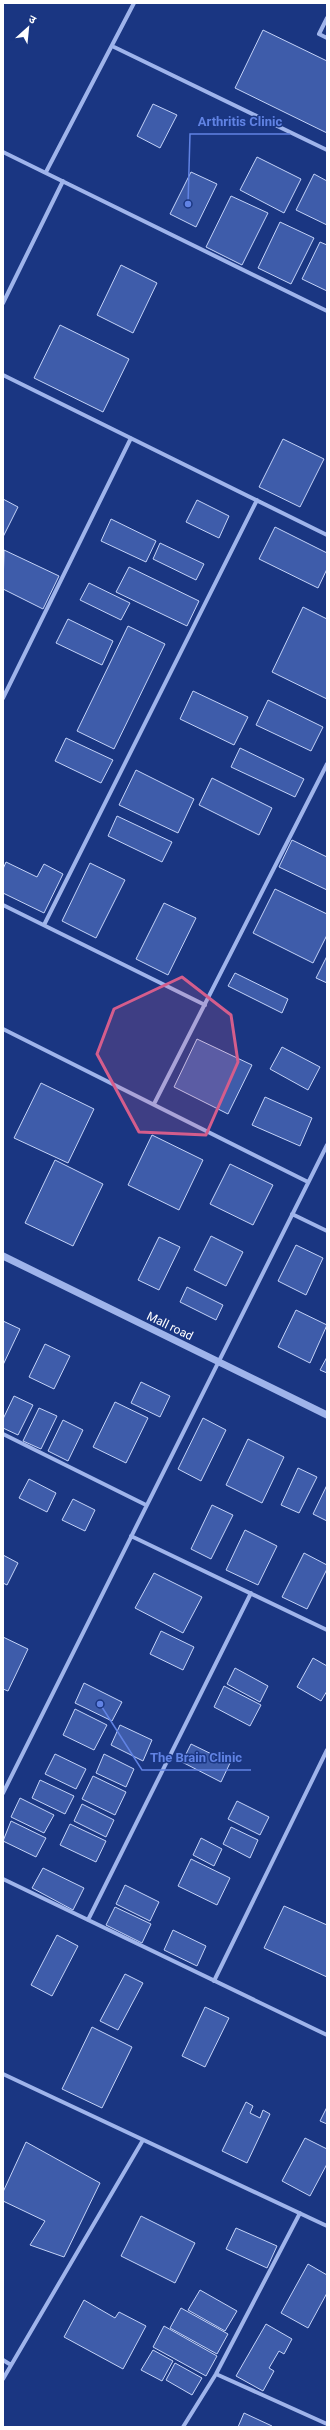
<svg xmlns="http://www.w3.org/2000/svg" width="330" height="2430" viewBox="0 0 330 2430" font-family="Roboto,'Noto Sans Devanagari',sans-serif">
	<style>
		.building { fill: #3e5caa; stroke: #c4d3f8 }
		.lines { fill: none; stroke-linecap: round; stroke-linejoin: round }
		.minor { stroke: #9fb4eb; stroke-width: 4 }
		.tertiary { stroke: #9fb4eb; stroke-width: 7 }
		.marked { fill: #d45d8c; fill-opacity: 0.2; stroke: #d45d8c; stroke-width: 3; stroke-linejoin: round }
		.labels { text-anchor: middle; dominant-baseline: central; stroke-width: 3; stroke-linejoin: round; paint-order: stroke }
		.street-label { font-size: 12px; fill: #fff; stroke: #1a3682 }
		.leader { fill: none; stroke: #6183e4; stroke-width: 1.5 }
		.callout-dot { fill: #6183e4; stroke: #1a3682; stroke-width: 1.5 }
		.callout-label { font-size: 13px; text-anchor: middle; font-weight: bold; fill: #6183e4; stroke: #1a3682; stroke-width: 3; stroke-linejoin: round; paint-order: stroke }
	</style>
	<rect width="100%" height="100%" fill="#1a3682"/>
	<path class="building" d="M263 30 327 61V133L235 88Z
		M153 104 177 115 160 148 137 136Z
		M257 157 301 179 284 213 240 190Z
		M191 172 217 184 196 227 170 214Z
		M314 174 327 181V225L296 210Z
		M231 196 268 213 242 265 206 247Z
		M280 222 314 238 291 284 258 268Z
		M320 242 327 245V291L302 279Z
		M121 265 157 283 133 333 97 315Z
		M60 325 129 359 103 412 34 378Z
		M283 439 324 459 300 507 259 487Z
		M3 499 18 507 3 537Z
		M197 500 229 516 219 538 186 522Z
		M111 519 156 541 146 562 101 541Z
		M275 527 327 553V569L318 588 259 559Z
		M160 543 204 564 196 580 153 559Z
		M4 550 59 576 43 609 3 589Z
		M129 567 199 601 187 626 116 592Z
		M89 583 130 603 121 620 80 600Z
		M303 607 327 619V699L272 672Z
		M68 619 113 641 102 665 56 643Z
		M128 626 165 644 114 749 77 731Z
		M193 691 248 717 234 745 180 719Z
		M268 700 323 727 311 751 256 725Z
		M66 738 113 760 101 783 55 761Z
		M240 748 304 779 295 797 231 767Z
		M136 770 194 799 178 833 119 805Z
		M212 778 272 808 259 835 199 805Z
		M117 816 172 842 162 862 108 836Z
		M292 840 327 857V890L279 867Z
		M6 862 37 877 44 864 63 874 44 913 3 893V869Z
		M90 863 125 880 96 938 62 921Z
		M275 889 327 914V935L313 963 253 933Z
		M164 903 196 918 168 975 136 959Z
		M327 956V983L316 978Z
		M235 973 288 999 282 1013 228 986Z
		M197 1039 252 1065 228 1114 174 1087Z
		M282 1047 320 1067 308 1090 270 1069Z
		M41 1083 94 1109 68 1163 14 1138Z
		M265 1097 312 1118 300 1146 252 1125Z
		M152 1135 203 1160 179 1210 128 1185Z
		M55 1160 103 1184 73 1246 25 1223Z
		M230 1164 273 1185 253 1225 210 1204Z
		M211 1236 243 1252 226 1286 194 1270Z
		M159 1237 180 1247 159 1290 138 1280Z
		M296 1245 323 1258 306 1295 278 1281Z
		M187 1287 223 1305 216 1320 180 1302Z
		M296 1310 327 1325 310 1363 278 1347Z
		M3 1321 20 1329 3 1365Z
		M45 1344 70 1356 54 1389 29 1377Z
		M327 1357V1373L320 1370Z
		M141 1382 170 1396 160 1417 131 1403Z
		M14 1396 33 1405 18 1435 3 1428V1419Z
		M115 1402 148 1418 126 1463 93 1447Z
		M39 1408 57 1416 41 1449 23 1441Z
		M203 1418 226 1430 201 1481 178 1469Z
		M63 1420 83 1430 68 1461 48 1451Z
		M248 1439 284 1457 262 1503 226 1485Z
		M298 1468 317 1477 299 1513 281 1505Z
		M29 1479 56 1493 47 1512 19 1498Z
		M327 1485V1521L313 1514Z
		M73 1499 95 1510 85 1531 62 1520Z
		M212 1505 233 1515 211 1559 191 1549Z
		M245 1530 277 1546 258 1585 226 1570Z
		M304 1553 327 1565V1569L307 1609 282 1597Z
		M3 1555 18 1563 7 1585 3 1583Z
		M154 1573 202 1597 183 1633 135 1608Z
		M161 1631 194 1647 183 1670 150 1654Z
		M3 1637 28 1649 8 1691 3 1689Z
		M313 1658 327 1666V1691L321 1701 297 1687Z
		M235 1668 268 1686 260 1702 227 1684Z
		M84 1683 122 1702 112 1721 75 1703Z
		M224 1686 261 1705 250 1726 214 1707Z
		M75 1709 107 1725 94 1750 63 1735Z
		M120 1725 152 1740 143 1761 111 1745Z
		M191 1744 230 1763 221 1782 182 1762Z
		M55 1754 86 1769 76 1789 45 1774Z
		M104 1754 134 1769 126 1787 96 1773Z
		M93 1776 126 1792 115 1815 82 1799Z
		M40 1780 74 1796 65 1814 32 1798Z
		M20 1798 54 1815 44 1833 11 1817Z
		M237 1801 269 1817 260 1835 228 1819Z
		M82 1804 114 1820 106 1837 74 1821Z
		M11 1821 46 1838 36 1857 3 1841Z
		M70 1824 106 1841 96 1862 60 1845Z
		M231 1827 258 1840 250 1858 223 1844Z
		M201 1838 222 1849 214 1866 193 1855Z
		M191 1859 230 1878 217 1905 178 1886Z
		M43 1868 84 1888 73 1910 32 1888Z
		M125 1885 159 1902 150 1921 116 1904Z
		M284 1906 327 1925V1977L264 1948Z
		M115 1907 151 1924 142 1943 106 1925Z
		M173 1930 206 1946 197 1966 164 1950Z
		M57 1935 78 1946 52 1996 31 1985Z
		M125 1974 143 1983 118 2030 100 2021Z
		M205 2007 229 2018 205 2067 182 2056Z
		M92 2027 132 2047 102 2108 62 2089Z
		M246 2102 253 2106 250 2113 260 2118 263 2110 270 2114 247 2163 222 2151Z
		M327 2107V2124L320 2121Z
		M305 2138 327 2149V2164L310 2196 282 2181Z
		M26 2142 100 2183 64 2257 30 2245 45 2221 3 2201V2192Z
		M141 2216 195 2243 175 2283 121 2256Z
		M236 2228 277 2246 267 2268 226 2249Z
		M308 2264 327 2275V2293L308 2328 281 2313Z
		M200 2290 237 2311 225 2331 188 2310Z
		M84 2300 115 2318 119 2312 146 2326 123 2369 64 2337Z
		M181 2308 228 2334 217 2354 170 2328Z
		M266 2324 292 2339 284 2354 279 2351 269 2368 274 2371 263 2391 236 2376Z
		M164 2326 217 2356 206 2376 153 2347Z
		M153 2350 173 2361 162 2381 141 2370Z
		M175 2363 202 2378 192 2395 166 2380Z
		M244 2413 272 2426V2427H238Z"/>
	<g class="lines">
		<path class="minor" d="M327 18 319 34 327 38
			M112 46 327 150
			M3 152 327 311
			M46 172 134 3
			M3 303 63 181
			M3 375 327 535
			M3 698 131 438
			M3 905 205 1005
			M44 925 257 500
			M3 1029 308 1182
			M154 1104 327 764
			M292 1214 327 1231
			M3 1434 146 1505
			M131 1536 327 1630
			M3 1793 327 1145
			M3 1879 327 2035
			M88 1920 251 1593
			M214 1981 327 1750
			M3 2074 327 2226
			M3 2360 11 2365
			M216 2374 327 2424
			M3 2379 143 2140
			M183 2427 216 2374 300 2213"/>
		<path class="tertiary" d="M3 1256 327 1415"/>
	</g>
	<path class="marked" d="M182 977 231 1015 238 1062 206 1135 139 1132 97 1054 114 1009Z"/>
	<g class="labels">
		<g class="street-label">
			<text transform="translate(170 1326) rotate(26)">Mall road</text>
		</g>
	</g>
	<path class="leader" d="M188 204L190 134H290M100 1704L142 1770H251"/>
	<g class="callout-dot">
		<circle cx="188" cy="204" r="4"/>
		<circle cx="100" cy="1704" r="4"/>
	</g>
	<g class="callout-label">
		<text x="240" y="126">Arthritis Clinic</text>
		<text x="196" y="1762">The Brain Clinic</text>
	</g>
	<rect width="330" height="2430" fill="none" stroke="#ffffff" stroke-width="8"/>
	<g transform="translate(28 28) rotate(27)" stroke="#1a3682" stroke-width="3" paint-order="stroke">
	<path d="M0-3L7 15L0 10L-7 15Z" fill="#ffffff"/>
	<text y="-6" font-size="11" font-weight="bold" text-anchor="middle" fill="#ffffff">उ</text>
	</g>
</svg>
